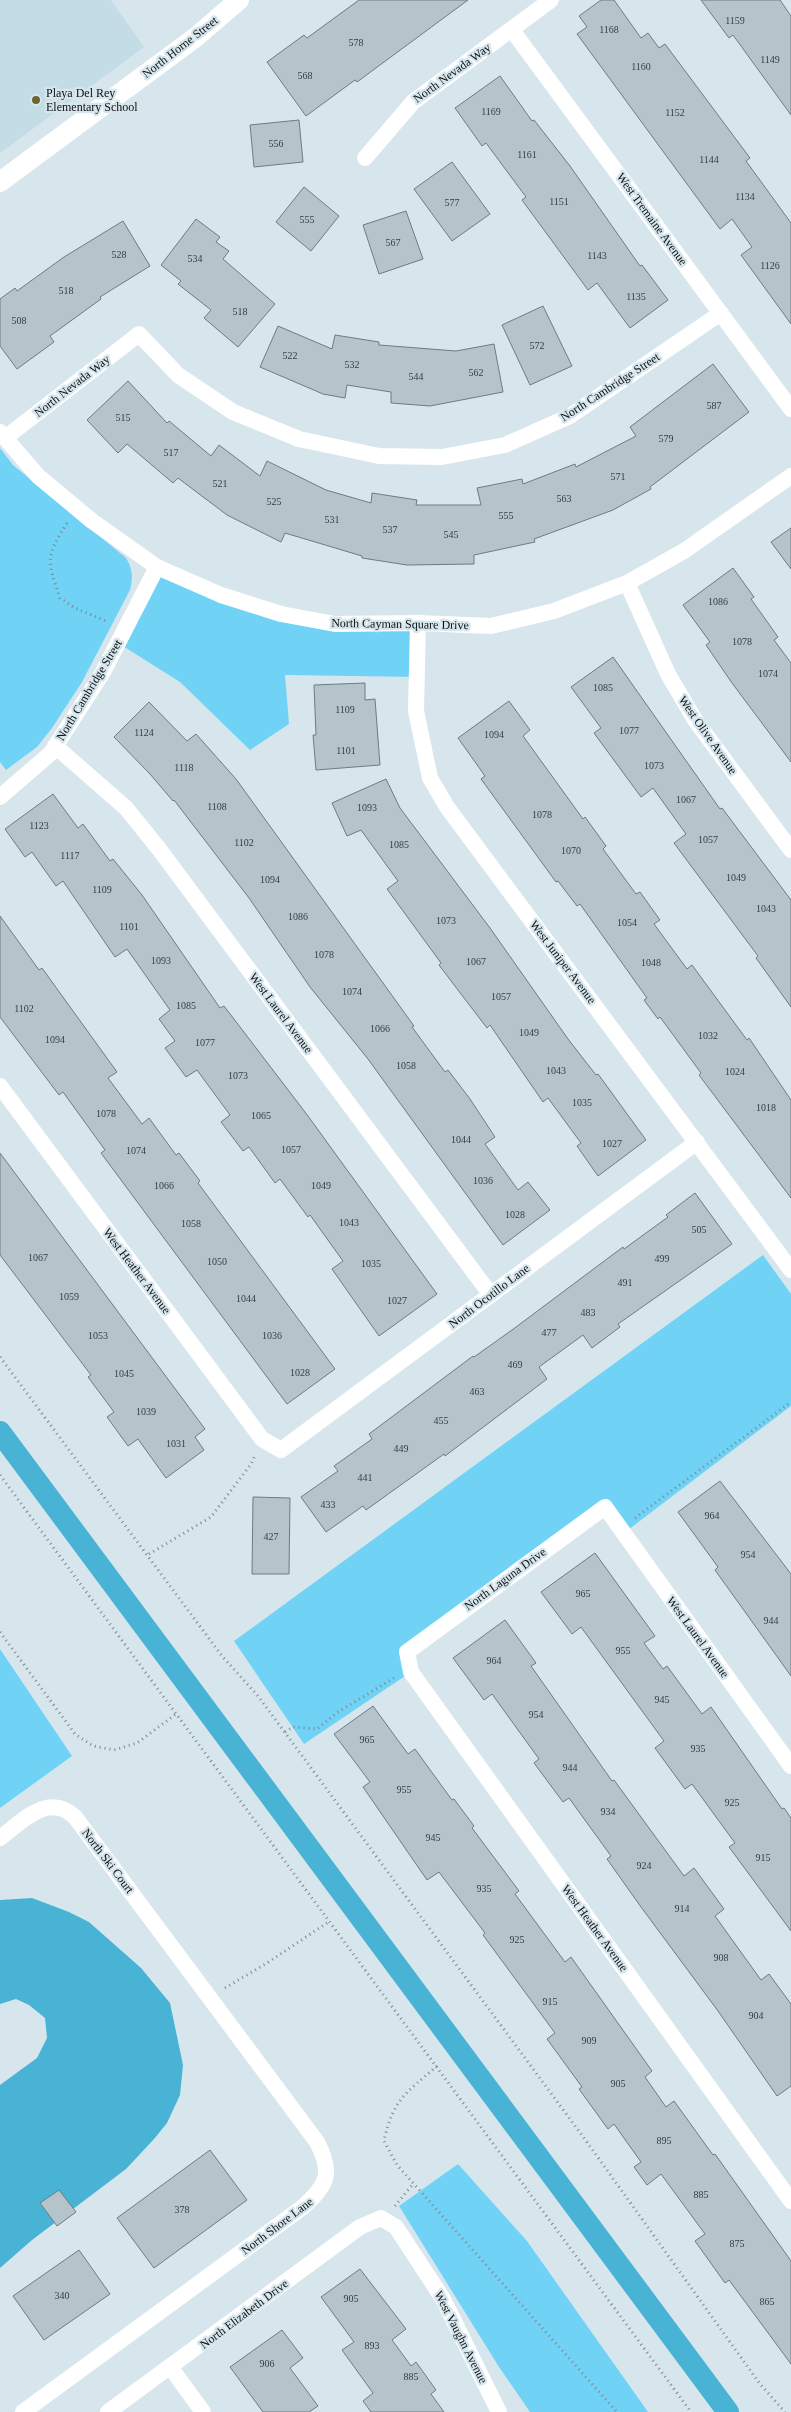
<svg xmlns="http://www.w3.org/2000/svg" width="791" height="2412" viewBox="0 0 791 2412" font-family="'Times New Roman',serif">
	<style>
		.built { fill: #c4dce5 }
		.green { fill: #70d3f6 }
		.water { fill: #48b3d5 }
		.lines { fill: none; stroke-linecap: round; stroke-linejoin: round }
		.canal { stroke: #48b3d5; stroke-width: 22 }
		.building { fill: #b5c4ca; stroke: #6e7c81 }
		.path { stroke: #7e888d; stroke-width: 3; stroke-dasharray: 1 4; stroke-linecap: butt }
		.minor { stroke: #fff; stroke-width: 16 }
		.tertiary { stroke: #fff; stroke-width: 20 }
		.poi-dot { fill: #6e6431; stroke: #d7e6ec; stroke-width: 2 }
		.labels { text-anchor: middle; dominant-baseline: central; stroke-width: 4.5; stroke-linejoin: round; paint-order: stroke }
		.number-label { font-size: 10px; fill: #363e41 }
		.street-label { font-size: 12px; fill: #0c1113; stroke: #d7e6ec }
		.poi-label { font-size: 12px; fill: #0c1113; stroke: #d7e6ec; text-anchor: start }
	</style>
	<rect width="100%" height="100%" fill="#d7e6ec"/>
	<path class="built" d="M0 0H111L144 47 0 153Z"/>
	<path class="green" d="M0 448 13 465 126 558C133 569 133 578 130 590L82 682 52 728 37 747 6 770 0 762Z
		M157 567 335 624 418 623 417 677 285 675 289 724 250 750 180 682 118 643Z
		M763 1255 791 1294V1406L624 1533 605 1507 407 1652 411 1672 304 1744 234 1641Z
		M0 1649 72 1756 0 1808Z
		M458 2164 527 2241 648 2412H530L499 2367 399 2206Z"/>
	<path class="water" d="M32 1898 69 1912 89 1922 141 1968 170 2003 183 2065 180 2095 167 2123 154 2139 126 2169 32 2240 0 2268V2085L37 2058 47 2038 45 2018 29 2005 16 1999 0 2004V1900Z"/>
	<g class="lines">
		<path class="canal" d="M0 1432 728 2412"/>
	</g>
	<path class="building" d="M359 0H468L357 82 355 80 306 116 267 62 304 35 307 38Z
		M601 0H614L641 38 648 33 659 48 665 44 750 158 746 161 791 223V324L741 255 752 247 732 219 720 229 577 34 587 27 579 16Z
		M701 0H780L791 16V115L733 35 729 38Z
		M500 76 532 121 534 120 570 166 640 266 642 265 668 300 630 328 597 283 588 290 522 200 526 197 486 143 482 146 455 108Z
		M299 120 303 162 254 167 250 125Z
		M452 162 490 214 452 241 414 189Z
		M304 187 339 216 311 251 276 222Z
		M406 211 423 259 379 274 363 225Z
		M196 219 220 237 216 242 229 251 223 259 275 304 238 347 204 318 211 310 178 284 181 281 161 265Z
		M123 221 150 266 100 297 101 299 50 336 54 342 17 369 0 346V299L15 288 17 291 64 257Z
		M543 306 572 366 530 385 502 325Z
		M278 326 332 349 335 335 379 342V345L456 351 494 344 503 392 430 406 391 403V392L347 385 345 398 323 394 260 367Z
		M713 364 749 412 650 487 651 489 613 510 534 539 535 542 474 555V564L407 565 362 558V556L285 533 281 542 227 515 178 478 173 483 127 444 118 453 87 420 128 381 167 423 169 421 211 456 219 445 260 476 267 461 326 490 371 503 372 493 417 500 416 505H481L477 488 522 479 523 484 575 464 576 467 636 436 630 427Z
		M791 528V569L771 542Z
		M733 568 754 597 751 599 778 637 774 640 791 663V762L732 683 706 645 710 642 683 605Z
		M613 657 720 809 722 808 791 900V1007L756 958 758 956 674 843 686 834 653 788 641 797 594 733 601 728 571 687Z
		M365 683V700L375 699 380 765 316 770 313 735H316L314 685Z
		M509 701 530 730 523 736 583 819 585 817 606 846 603 849 636 894 640 892 660 920 654 924 687 969 692 965 747 1040 749 1038 791 1100V1198L699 1075 701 1073 660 1017 658 1019 644 1000 647 998 580 904 577 906 558 881 556 882 481 779 485 776 458 738Z
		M149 702 187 741 196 734 236 779 414 1026 412 1027 445 1072 448 1070 470 1099 495 1137 485 1144 518 1190 528 1182 550 1210 503 1245 368 1059 310 987 249 898 174 800 173 801 150 774 114 737Z
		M386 779 400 808 490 928 568 1039 596 1075 598 1074 646 1140 598 1176 577 1146 581 1143 548 1098 543 1102 490 1025 487 1028 461 994 439 965 441 963 387 889 398 881 361 830 347 836 332 803Z
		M53 794 78 828 83 824 110 861 113 859 142 895 220 1008 224 1006 308 1116 437 1294 379 1336 332 1269 343 1261 310 1215 308 1217 280 1179 275 1183 249 1147 243 1151 221 1122 230 1115 197 1070 186 1077 165 1048 175 1041 159 1019 170 1010 127 949 115 957 63 881 56 886 32 852 25 857 5 829Z
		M0 916 39 970 42 968 117 1072 108 1078 142 1124 149 1118 176 1155 179 1153 200 1181 198 1183 335 1369 287 1404 101 1153 105 1150 63 1092 59 1095 0 1017Z
		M0 1153 205 1429 195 1437 204 1450 166 1478 138 1439 128 1446 107 1417 114 1412 88 1377 91 1375 0 1255Z
		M695 1193 732 1244 618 1324 620 1327 592 1348 583 1335 539 1367 547 1379 445 1456 444 1454 366 1510 363 1506 326 1532 301 1497 338 1471 334 1466 372 1439 369 1434 473 1356 474 1357 512 1330 623 1247 624 1249 668 1217 666 1215Z
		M720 1481 791 1574V1676L715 1570 718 1567 678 1512Z
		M253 1497 290 1498 289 1574H252Z
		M595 1553 655 1636 644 1643 663 1669 667 1666 702 1714 711 1707 782 1809 784 1808 791 1818V1931L729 1847 735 1843 692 1784 685 1789 655 1748 664 1741 581 1627 572 1634 541 1592Z
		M505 1620 536 1663 531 1666 612 1781 614 1780 684 1876 694 1868 724 1909 715 1916 761 1980 769 1974 791 2004V2086L777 2096 718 2011 641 1907 607 1859 611 1856 569 1798 563 1802 534 1763 539 1759 492 1694 484 1700 453 1658Z
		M373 1706 408 1754 415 1749 452 1800 454 1799 474 1826 472 1828 519 1891 515 1894 565 1962 571 1957 652 2071 645 2077 666 2107 674 2101 713 2155 715 2154 791 2261V2364L729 2280 725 2283 695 2241 705 2234 661 2174 647 2185 634 2167 641 2162 614 2124 608 2129 579 2089 582 2087 547 2039 555 2033 483 1935 485 1933 439 1872 427 1880 363 1787 370 1782 334 1734Z
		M210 2150 247 2200 154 2268 117 2218Z
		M59 2190 76 2212 57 2226 40 2203Z
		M79 2250 110 2294 44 2340 13 2296Z
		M360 2269 406 2329 392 2340 411 2366 416 2362 436 2390 431 2394 444 2412H371L363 2401 373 2393 342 2350 354 2342 321 2297Z
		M282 2330 303 2358 290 2368 318 2406 309 2412H263L230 2367Z"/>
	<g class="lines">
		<path class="path" d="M67 523C45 558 47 560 60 598L75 608 108 622
			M0 1357 222 1656 258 1696 584 2138 760 2384 785 2412
			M0 1475 691 2412
			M635 1518 791 1402
			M149 1554 211 1517 251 1464 255 1455
			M0 1632 75 1734 93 1746 114 1750 137 1743 176 1714
			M285 1732 293 1727 317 1729 338 1712 394 1678
			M225 1988 267 1963 330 1921
			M437 2066C406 2093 393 2099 384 2141L397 2165 617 2412
			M395 2206 413 2184"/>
		<path class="minor" d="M512 30 791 409
			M365 158 413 102 551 0
			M0 432 38 476 92 521 157 567 221 595 281 614 335 624 418 623 491 626 554 611 627 583 684 551 791 476
			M5 438 139 334 178 375 233 412 299 439 379 456 442 457 505 445 570 416 721 313
			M627 583 668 674 695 720 791 850
			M418 623 416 711 430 778 447 807 791 1270
			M55 746 126 808 159 849 491 1295
			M0 797 51 753 103 672 157 567
			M0 1086 262 1439 281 1450 697 1142
			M791 1766 605 1507 407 1652 411 1672 791 2201
			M0 1838C23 1821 48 1792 75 1817L317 2142C333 2173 328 2184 303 2207L23 2412
			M171 2368 203 2412
			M108 2412 360 2227 381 2218 396 2227 443 2299 499 2412"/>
		<path class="tertiary" d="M0 182 196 37 239 0"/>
	</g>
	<circle class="poi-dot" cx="36" cy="100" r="5"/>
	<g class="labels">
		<g class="number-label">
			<text x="735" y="20">1159</text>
			<text x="609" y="29">1168</text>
			<text x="356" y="42">578</text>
			<text x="770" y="59">1149</text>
			<text x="641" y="66">1160</text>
			<text x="305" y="75">568</text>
			<text x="491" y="111">1169</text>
			<text x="675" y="112">1152</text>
			<text x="276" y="143">556</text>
			<text x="527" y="154">1161</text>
			<text x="709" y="159">1144</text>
			<text x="745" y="196">1134</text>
			<text x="559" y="201">1151</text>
			<text x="452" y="202">577</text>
			<text x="307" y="219">555</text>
			<text x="393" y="242">567</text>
			<text x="119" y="254">528</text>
			<text x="597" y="255">1143</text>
			<text x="195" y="258">534</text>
			<text x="770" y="265">1126</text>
			<text x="66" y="290">518</text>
			<text x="636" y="296">1135</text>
			<text x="240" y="311">518</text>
			<text x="19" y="320">508</text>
			<text x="537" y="345">572</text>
			<text x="290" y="355">522</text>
			<text x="352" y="364">532</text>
			<text x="476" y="372">562</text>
			<text x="416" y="376">544</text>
			<text x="714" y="405">587</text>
			<text x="123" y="417">515</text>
			<text x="666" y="438">579</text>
			<text x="171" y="452">517</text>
			<text x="618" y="476">571</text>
			<text x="220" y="483">521</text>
			<text x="564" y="498">563</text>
			<text x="274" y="501">525</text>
			<text x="506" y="515">555</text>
			<text x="332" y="519">531</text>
			<text x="390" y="529">537</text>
			<text x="451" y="534">545</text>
			<text x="718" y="601">1086</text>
			<text x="742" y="641">1078</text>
			<text x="768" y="673">1074</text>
			<text x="603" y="687">1085</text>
			<text x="345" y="709">1109</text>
			<text x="629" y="730">1077</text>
			<text x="144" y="732">1124</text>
			<text x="494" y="734">1094</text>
			<text x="346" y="750">1101</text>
			<text x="654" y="765">1073</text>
			<text x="184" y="767">1118</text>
			<text x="686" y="799">1067</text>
			<text x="217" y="806">1108</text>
			<text x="367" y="807">1093</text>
			<text x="542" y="814">1078</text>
			<text x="39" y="825">1123</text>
			<text x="708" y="839">1057</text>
			<text x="244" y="842">1102</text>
			<text x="399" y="844">1085</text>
			<text x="571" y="850">1070</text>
			<text x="70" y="855">1117</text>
			<text x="736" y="877">1049</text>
			<text x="270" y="879">1094</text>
			<text x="102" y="889">1109</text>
			<text x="766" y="908">1043</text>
			<text x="298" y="916">1086</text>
			<text x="446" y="920">1073</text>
			<text x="627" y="922">1054</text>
			<text x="129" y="926">1101</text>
			<text x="324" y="954">1078</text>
			<text x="161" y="960">1093</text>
			<text x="476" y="961">1067</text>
			<text x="651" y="962">1048</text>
			<text x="352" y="991">1074</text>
			<text x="501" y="996">1057</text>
			<text x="186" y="1005">1085</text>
			<text x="24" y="1008">1102</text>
			<text x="380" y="1028">1066</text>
			<text x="529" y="1032">1049</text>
			<text x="708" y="1035">1032</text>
			<text x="55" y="1039">1094</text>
			<text x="205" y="1042">1077</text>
			<text x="406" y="1065">1058</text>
			<text x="556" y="1070">1043</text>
			<text x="735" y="1071">1024</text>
			<text x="238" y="1075">1073</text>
			<text x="582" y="1102">1035</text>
			<text x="766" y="1107">1018</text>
			<text x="106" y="1113">1078</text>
			<text x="261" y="1115">1065</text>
			<text x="461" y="1139">1044</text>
			<text x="612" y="1143">1027</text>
			<text x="291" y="1149">1057</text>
			<text x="136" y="1150">1074</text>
			<text x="483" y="1180">1036</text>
			<text x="164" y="1185">1066</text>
			<text x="321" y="1185">1049</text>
			<text x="515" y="1214">1028</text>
			<text x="349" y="1222">1043</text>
			<text x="191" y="1223">1058</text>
			<text x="699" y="1229">505</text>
			<text x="38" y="1257">1067</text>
			<text x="662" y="1258">499</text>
			<text x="217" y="1261">1050</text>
			<text x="371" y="1263">1035</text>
			<text x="625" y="1282">491</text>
			<text x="69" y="1296">1059</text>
			<text x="246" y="1298">1044</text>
			<text x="397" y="1300">1027</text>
			<text x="588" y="1312">483</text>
			<text x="549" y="1332">477</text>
			<text x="98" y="1335">1053</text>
			<text x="272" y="1335">1036</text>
			<text x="515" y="1364">469</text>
			<text x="300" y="1372">1028</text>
			<text x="124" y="1373">1045</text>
			<text x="477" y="1391">463</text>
			<text x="146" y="1411">1039</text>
			<text x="441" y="1420">455</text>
			<text x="176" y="1443">1031</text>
			<text x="401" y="1448">449</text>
			<text x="365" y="1477">441</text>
			<text x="328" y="1504">433</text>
			<text x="712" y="1515">964</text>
			<text x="271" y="1536">427</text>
			<text x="748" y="1554">954</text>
			<text x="583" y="1593">965</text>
			<text x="771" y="1620">944</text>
			<text x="623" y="1650">955</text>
			<text x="494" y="1660">964</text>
			<text x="662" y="1699">945</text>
			<text x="536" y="1714">954</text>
			<text x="367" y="1739">965</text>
			<text x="698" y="1748">935</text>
			<text x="570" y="1767">944</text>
			<text x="404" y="1789">955</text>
			<text x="732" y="1802">925</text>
			<text x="608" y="1811">934</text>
			<text x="433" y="1837">945</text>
			<text x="763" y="1857">915</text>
			<text x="644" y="1865">924</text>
			<text x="484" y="1888">935</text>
			<text x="682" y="1908">914</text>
			<text x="517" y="1939">925</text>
			<text x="721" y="1957">908</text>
			<text x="550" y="2001">915</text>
			<text x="756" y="2015">904</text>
			<text x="589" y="2040">909</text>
			<text x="618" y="2083">905</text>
			<text x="664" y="2140">895</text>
			<text x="701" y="2194">885</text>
			<text x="182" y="2209">378</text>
			<text x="737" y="2243">875</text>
			<text x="62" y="2295">340</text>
			<text x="351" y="2298">905</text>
			<text x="767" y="2301">865</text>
			<text x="372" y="2345">893</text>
			<text x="267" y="2363">906</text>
			<text x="411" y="2376">885</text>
		</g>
		<g class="street-label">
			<text transform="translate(180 47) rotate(-38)">North Horne Street</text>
			<text transform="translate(452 73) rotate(-36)">North Nevada Way</text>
			<text transform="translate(652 219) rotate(54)">West Tremaine Avenue</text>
			<text transform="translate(72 386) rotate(-38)">North Nevada Way</text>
			<text transform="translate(610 387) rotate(-33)">North Cambridge Street</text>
			<text transform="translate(400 624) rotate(1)">North Cayman Square Drive</text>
			<text transform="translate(89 690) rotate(-59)">North Cambridge Street</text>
			<text transform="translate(708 735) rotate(55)">West Olive Avenue</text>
			<text transform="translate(563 962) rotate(53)">West Juniper Avenue</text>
			<text transform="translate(281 1013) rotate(53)">West Laurel Avenue</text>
			<text transform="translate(137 1271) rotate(53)">West Heather Avenue</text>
			<text transform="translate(489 1296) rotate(-37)">North Ocotillo Lane</text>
			<text transform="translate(505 1579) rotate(-36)">North Laguna Drive</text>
			<text transform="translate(698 1637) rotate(54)">West Laurel Avenue</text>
			<text transform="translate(108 1861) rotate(53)">North Ski Court</text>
			<text transform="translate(595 1928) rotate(54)">West Heather Avenue</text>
			<text transform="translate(277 2226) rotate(-37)">North Shore Lane</text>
			<text transform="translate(244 2314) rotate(-37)">North Elizabeth Drive</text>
			<text transform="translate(461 2337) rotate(63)">West Vaughn Avenue</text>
		</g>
		<g class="poi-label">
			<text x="46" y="93">Playa Del Rey<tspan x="46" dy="14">Elementary School</tspan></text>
		</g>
	</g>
</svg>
